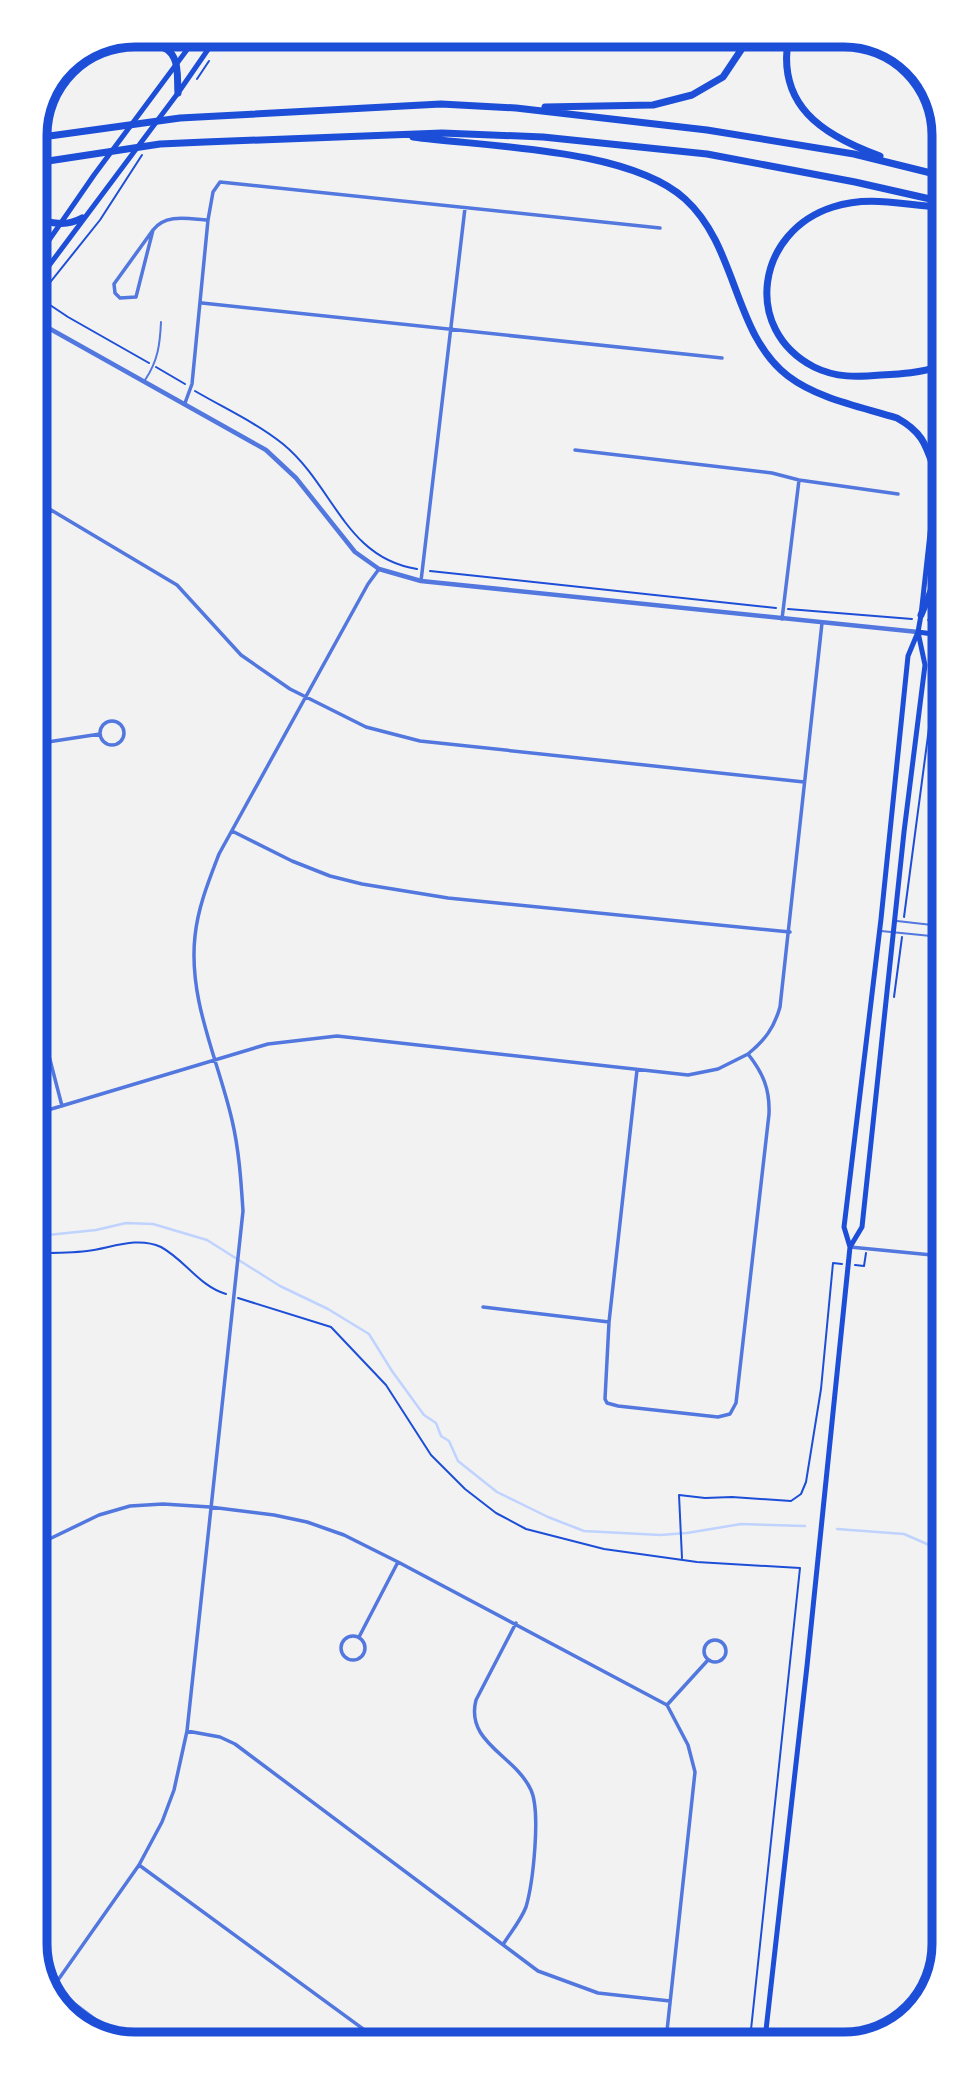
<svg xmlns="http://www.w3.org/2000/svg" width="979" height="2079" viewBox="0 0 979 2079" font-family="Figtree,sans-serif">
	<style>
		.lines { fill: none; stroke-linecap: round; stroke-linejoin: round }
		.stream { stroke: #bfd3fe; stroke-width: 2.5 }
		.path { stroke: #1d4ed8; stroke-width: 2 }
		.service { stroke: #5277de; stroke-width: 2 }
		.minor { stroke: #5277de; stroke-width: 3.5 }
		.tertiary { stroke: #5277de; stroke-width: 4.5 }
		.secondary { stroke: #1d4ed8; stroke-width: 5 }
		.motorway { stroke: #1d4ed8; stroke-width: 7 }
		.rim { fill: none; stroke: #1d4ed8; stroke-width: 9 }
	</style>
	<rect width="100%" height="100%" fill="#f2f2f2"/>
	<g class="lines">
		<path class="stream" d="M38 1236 96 1230 126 1223 153 1224 207 1240 280 1286 328 1309 369 1334 392 1371 424 1415 436 1423 441 1436 449 1441 458 1461 497 1492 548 1517 584 1531 660 1535 687 1533 741 1524 805 1526
			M837 1529 904 1534 943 1551"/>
		<path class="path" d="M197 79 209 61
			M38 297 68 317 149 363
			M36 300 100 220 142 155
			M156 367 185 384
			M195 391C224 408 257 423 283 444 334 486 345 558 417 569
			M430 571 776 608
			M788 609 912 619
			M928 620H940
			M904 917 940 645
			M894 997 902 937
			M38 1253C54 1253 71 1253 87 1251 111 1248 137 1236 161 1247 185 1260 199 1286 226 1294
			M855 1265 864 1266 866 1253
			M238 1298 331 1327 386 1385 431 1455 465 1489 496 1513 526 1529 604 1549 697 1562 800 1568 750 2039
			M682 1558 679 1495 705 1498 732 1497 791 1501 801 1494 806 1482 821 1389 833 1263 842 1264"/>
		<path class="service" d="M145 380C158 361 160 344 161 322
			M897 921 941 926
			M881 931 941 937"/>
		<path class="minor" d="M153 230 136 297 120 298 115 293 114 284 153 230C166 213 189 219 208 220
			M202 303 722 358
			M185 403 192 384 208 220 213 192 220 182 660 228
			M575 450 772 473 799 480 898 494
			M36 501 177 585 241 655 290 689 366 727 420 741 804 782
			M36 536 51 510
			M421 581 465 208
			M782 619 799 480
			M37 720 49 827 37 926
			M100 733a12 12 0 1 1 24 0a12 12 0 1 1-24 0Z
			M41 743 100 734
			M232 831 292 861 330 876 362 884 448 898 790 932
			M38 999 42 1029 62 1106
			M637 1070 609 1322 605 1399 607 1403 618 1406 718 1417 730 1414 736 1403 769 1114C770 1089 763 1073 748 1054 765 1040 774 1028 780 1007L822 623
			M38 1113 268 1044 337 1036 688 1075 718 1069 748 1054
			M850 1247 942 1256
			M483 1307 609 1322
			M39 1544 99 1515 130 1506 163 1504 210 1507 274 1515 307 1522 344 1535 398 1562 667 1705 688 1745 695 1772 666 2040
			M341 1648a12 12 0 1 1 24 0a12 12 0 1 1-24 0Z
			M359 1637 398 1562
			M704 1651a11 11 0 1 1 22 0a11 11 0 1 1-22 0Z
			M40 1692 45 1694 47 1705 40 1709
			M667 1705 708 1660
			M187 1731 220 1737 235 1744 538 1971 598 1993 670 2001
			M139 1865 381 2042
			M504 1943C511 1932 521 1920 526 1907 533 1883 541 1812 531 1790 515 1755 465 1743 476 1700L516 1623
			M45 1982 128 2044
			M51 1990 139 1865 162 1822 174 1790 187 1731 243 1211C241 1180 239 1150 232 1120 218 1059 188 1000 195 936 198 907 209 880 219 854L368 584 379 569"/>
		<path class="tertiary" d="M36 321 266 450 296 478 355 552 379 569 421 581 918 632"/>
		<path class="secondary" d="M36 259 94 175 198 35
			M36 283 178 93 218 35
			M918 632 940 635
			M850 1247 862 1227 904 832 925 665 918 632
			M765 2039 807 1666 850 1247 844 1227 845 1219 881 919 908 656 918 632 921 615 940 443"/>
		<path class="motorway" d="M789 35C775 105 822 135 880 156
			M120 41C137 43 166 40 174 58 179 67 177 83 178 93
			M162 46 180 43 194 35
			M545 107 653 105 692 95 723 77 751 35
			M413 137C487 147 629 148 685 199 738 247 733 334 788 376 818 399 862 407 897 418 924 433 926 446 936 474
			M35 138 180 118 441 104 516 108 707 130 854 154 939 175
			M35 163 160 144 205 142 442 133 543 137 707 154 855 182 939 201
			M939 207C903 205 869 195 833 207 757 231 741 329 814 367 836 378 857 377 881 375 901 374 921 373 939 366
			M35 219C54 223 65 227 82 218
			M35 234 38 240 36 257
			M921 615 940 569"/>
	</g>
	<path d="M0 0H979V2079H0ZM135 47H844A88 88 0 0 1 932 135V1944A88 88 0 0 1 844 2032H135A88 88 0 0 1 47 1944V135A88 88 0 0 1 135 47Z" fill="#fff" fill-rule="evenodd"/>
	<path class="rim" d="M135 47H844A88 88 0 0 1 932 135V1944A88 88 0 0 1 844 2032H135A88 88 0 0 1 47 1944V135A88 88 0 0 1 135 47Z"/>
</svg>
